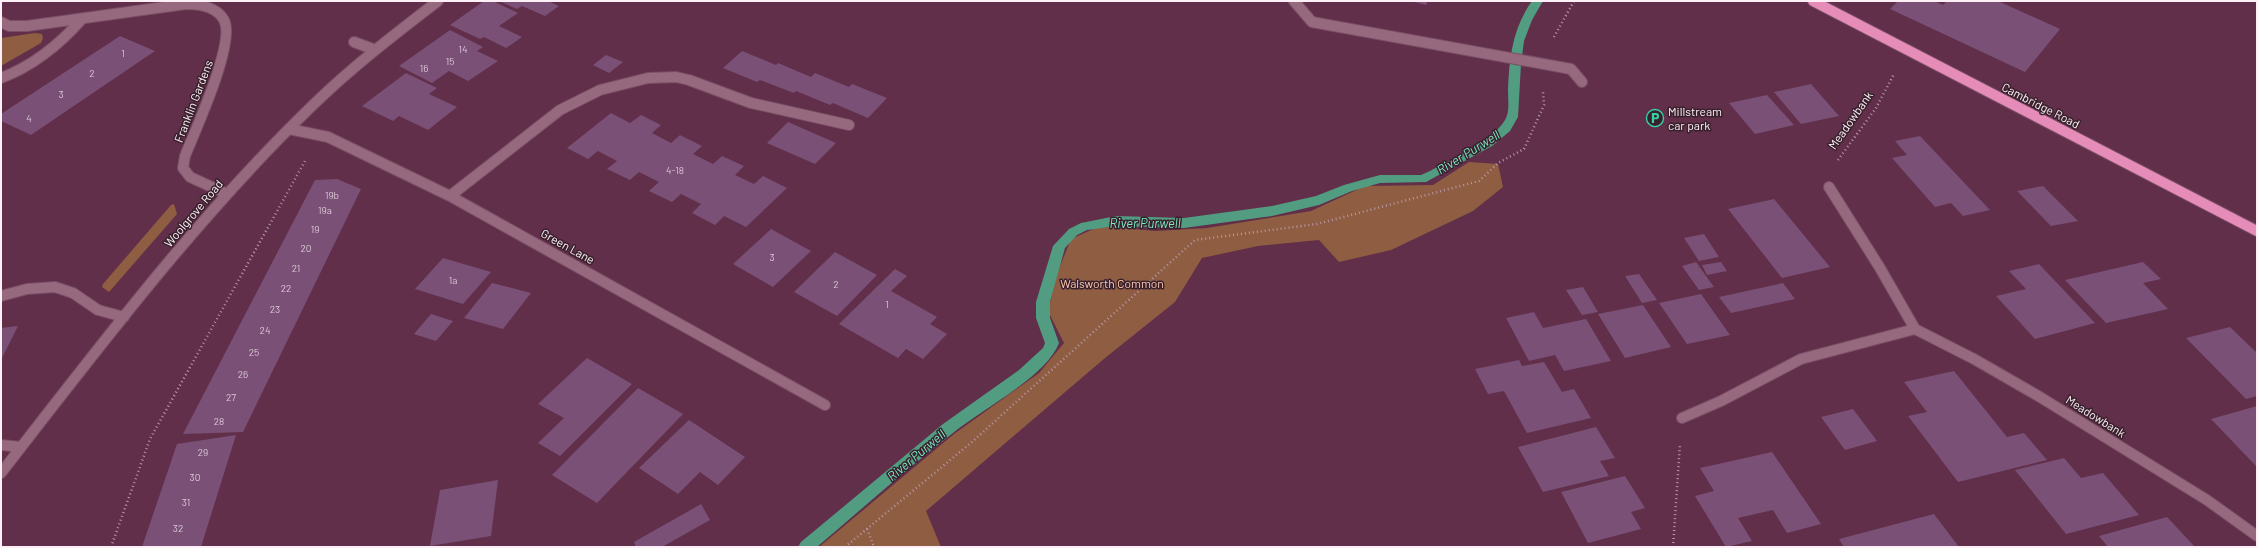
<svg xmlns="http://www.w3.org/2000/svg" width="2258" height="548" viewBox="0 0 2258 548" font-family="Barlow,sans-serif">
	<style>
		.green { fill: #8f5d42 }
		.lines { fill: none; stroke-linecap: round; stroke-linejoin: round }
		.stream { fill: #529c82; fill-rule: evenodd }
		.building { fill: #7a5077 }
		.minor-casing { stroke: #7a4e65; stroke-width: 12 }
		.major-casing { stroke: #7a4e65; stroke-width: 12 }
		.path { stroke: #b698a7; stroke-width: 2.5; stroke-dasharray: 1 3; stroke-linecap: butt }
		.minor { stroke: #96697f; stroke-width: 10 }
		.major { stroke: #e68cb9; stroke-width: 10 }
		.labels { text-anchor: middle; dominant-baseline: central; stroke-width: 3; stroke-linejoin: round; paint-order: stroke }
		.number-label { font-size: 10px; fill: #ddc8d6 }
		.street-label { font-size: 12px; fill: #fef0f6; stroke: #38202c }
		.poi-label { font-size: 12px; fill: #fef0f6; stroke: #38202c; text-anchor: start }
		.park-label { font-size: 12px; fill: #fdcaaf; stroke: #38202c }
		.water-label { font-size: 13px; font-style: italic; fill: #7de8c3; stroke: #38202c }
	</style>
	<rect width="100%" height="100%" fill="#612f49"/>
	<path class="green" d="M35 33 42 34 43 38 41 43 1 66V38Z
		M1469 162 1498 164 1503 187 1473 211 1391 250 1339 262 1319 240 1258 246 1202 258 1175 302 1105 358 926 511 941 547H819L954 434 1039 373 1064 343 1048 311 1058 271 1071 239 1100 226 1156 231 1207 228 1311 211 1365 186 1433 185Z
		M174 204 177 214 109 292 102 287 103 284 171 205Z"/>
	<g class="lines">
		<path class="stream" d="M1532 1H1543L1532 20 1524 41 1521 64 1518 117 1510 131 1492 146 1426 182 1380 183 1352 191 1319 205 1272 216 1184 228 1116 226 1087 230 1077 235 1065 248 1050 302V318L1059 343C1047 376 981 410 953 433 906 469 862 509 817 547H798L801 542 943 424 1019 370 1043 348 1045 343 1036 318V302L1053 246 1069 229 1081 223 1116 216 1184 218 1272 206 1316 196 1344 185 1380 175H1421L1430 171C1451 159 1492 142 1505 120 1510 112 1508 100 1508 90 1509 58 1513 27 1532 1Z"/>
	</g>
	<path class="building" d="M484 1H493L518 13 499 26 522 37 506 48 484 37 480 39 450 25Z
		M499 1H548L559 6 545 16 522 6 517 9Z
		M1411 1H1428L1426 5Z
		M1898 1H1934L1943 5 1947 1H1998L2060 29 2025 72 1890 9Z
		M450 30 483 47 477 51 498 61 468 81 449 71 432 83 399 66Z
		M120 36 155 51 31 135 1 121V114Z
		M742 51 776 65 778 63 811 77 815 73 849 87 852 84 887 98 868 118 833 103 830 105 796 91 794 93 760 80 757 82 723 68Z
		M606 55 623 62 609 73 593 65Z
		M406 73 437 88 429 94 457 107 428 130 399 116 393 121 362 106Z
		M1811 84 1839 116 1801 124 1774 92Z
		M1767 95 1794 125 1755 134 1729 103Z
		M611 113 630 123 641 115 661 125 652 133 671 143 680 135 702 146 693 154 713 164 722 156 744 166 735 175 754 184 763 176 787 188 746 227 724 216 715 225 692 213 701 204 681 194 672 202 649 191 659 182 639 172 630 180 607 169 617 161 598 151 588 159 567 148Z
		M788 122 836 143 815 164 767 143Z
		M1920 136 1990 210 1963 216 1951 203 1935 207 1892 158 1907 155 1895 141Z
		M337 179 361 189 243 432 183 434 315 180Z
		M2043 186 2078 221 2051 226 2017 191Z
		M1774 199 1830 267 1782 278 1728 209Z
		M771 229 811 251 773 287 733 264Z
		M1704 234 1719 257 1699 261 1684 238Z
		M835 252 877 275 837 316 794 292Z
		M443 258 491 272 463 304 415 289Z
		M1696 262 1714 287 1699 290 1682 266Z
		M1721 262 1727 271 1707 275 1702 265Z
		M2143 262 2161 279 2143 283 2168 309 2106 323 2065 280Z
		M2039 264 2095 323 2035 339 1996 296 2026 289 2009 271Z
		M895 269 907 276 891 291 937 317 930 324 947 334 923 359 906 349 898 358 839 324Z
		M1639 274 1657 300 1642 303 1625 276Z
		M492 283 531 293 503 329 464 318Z
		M1783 283 1795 299 1731 313 1719 297Z
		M1583 287 1598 312 1582 315 1566 290Z
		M1701 294 1730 335 1687 344 1659 303Z
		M1643 305 1671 347 1625 358 1598 314Z
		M1534 312 1543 328 1586 319 1611 361 1564 371 1555 355 1529 361 1506 318Z
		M431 314 453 321 436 341 414 334Z
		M18 326 1 360V328Z
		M2230 327 2257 353V396L2246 399 2186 338Z
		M587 358 632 384 560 456 538 443 564 418 538 404Z
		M1519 360 1522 366 1544 362 1562 392 1574 389 1591 418 1527 433 1504 391 1488 394 1475 369Z
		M1954 371 2007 437 2024 433 2047 460 1958 482 1908 416 1927 412 1904 382Z
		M638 388 683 414 597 503 552 475Z
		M2257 406V467L2211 419Z
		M1853 409 1877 441 1845 450 1821 417Z
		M689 420 745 457 718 485 700 472 678 494 639 468Z
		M1596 427 1615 458 1600 461 1609 476 1543 492 1518 447Z
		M236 435 201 547H142L177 444Z
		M1772 452 1821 524 1787 533 1773 510 1738 518 1752 541 1726 547 1695 496 1714 491 1700 468Z
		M2064 458 2081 478 2103 473 2139 515 2066 534 2015 470Z
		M1625 476 1645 508 1631 512 1641 529 1588 543 1561 492Z
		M498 480 491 536 430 546 440 490Z
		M701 504 710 520 662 547H636L634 542Z
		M1934 514 1959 547H1844L1839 539Z
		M2167 517 2195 547H2108L2099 536Z"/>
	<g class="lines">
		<g class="minor-casing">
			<path id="minor" d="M1294 1 1312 22 1571 69 1582 82
				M1 22 9 26H27L186 4C199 4 217 7 224 20 236 42 195 131 185 156L183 168 190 177 225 193
				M354 42 373 49
				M1 78C33 66 59 45 82 19
				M289 129 328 137 450 196 825 405
				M1829 187 1880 268 1915 329 1974 359 2040 397 2207 500 2257 536
				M450 196 560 110 600 90 648 78 676 77 689 80 751 103 849 125
				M1 296 27 289 55 287 73 293 98 310 124 317
				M1682 418 1721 401 1801 359 1915 329
				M1 445 21 447
				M1 473C100 346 197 217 313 105 352 67 395 34 438 1"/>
		</g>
		<g class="major-casing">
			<path id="major" d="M1813 1 2257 231"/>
		</g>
		<path class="path" d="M1554 37 1574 1
			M1838 160 1876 108 1894 74
			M867 529 874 547
			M111 547 150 439 305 161
			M845 547 972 442 1195 240 1317 224 1479 181 1498 163 1524 149 1544 105 1543 92
			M1673 547 1680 444"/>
		<use href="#minor" class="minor"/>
		<use href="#major" class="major"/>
	</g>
	<defs>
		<g id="parking-ring" transform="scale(0.9)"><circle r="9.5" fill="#38202c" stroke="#35d4a7" stroke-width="1.5"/><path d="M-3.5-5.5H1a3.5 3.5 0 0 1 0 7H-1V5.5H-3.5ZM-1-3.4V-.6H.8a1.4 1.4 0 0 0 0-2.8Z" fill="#35d4a7"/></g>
	</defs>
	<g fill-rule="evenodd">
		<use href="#parking-ring" x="1655" y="118"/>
	</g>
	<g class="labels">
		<g class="number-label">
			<text x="463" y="49">14</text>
			<text x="123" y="53">1</text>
			<text x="450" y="61">15</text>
			<text x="424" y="68">16</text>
			<text x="92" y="73">2</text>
			<text x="61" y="94">3</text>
			<text x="29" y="118">4</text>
			<text x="675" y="170">4-18</text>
			<text x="332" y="195">19b</text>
			<text x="325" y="210">19a</text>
			<text x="315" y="229">19</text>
			<text x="306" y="248">20</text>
			<text x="772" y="257">3</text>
			<text x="296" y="268">21</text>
			<text x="453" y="280">1a</text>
			<text x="836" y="284">2</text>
			<text x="286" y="288">22</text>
			<text x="887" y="304">1</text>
			<text x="275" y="309">23</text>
			<text x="265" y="330">24</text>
			<text x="254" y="352">25</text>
			<text x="243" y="374">26</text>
			<text x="231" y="397">27</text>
			<text x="219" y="421">28</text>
			<text x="203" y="452">29</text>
			<text x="195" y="477">30</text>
			<text x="186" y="502">31</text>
			<text x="178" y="528">32</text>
		</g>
		<g class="street-label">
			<text transform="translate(193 101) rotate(-69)">Franklin Gardens</text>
			<text transform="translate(2041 105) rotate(27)">Cambridge Road</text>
			<text transform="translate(1850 120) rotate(-55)">Meadowbank</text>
			<text transform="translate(193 213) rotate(-50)">Woolgrove Road</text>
			<text transform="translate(568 246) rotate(29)">Green Lane</text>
			<text transform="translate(2096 416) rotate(32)">Meadowbank</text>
		</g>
		<g class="poi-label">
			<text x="1668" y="111">Millstream<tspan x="1668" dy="14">car park</tspan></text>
		</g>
		<g class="park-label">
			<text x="1112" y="283">Walsworth Common</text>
		</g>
		<g class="water-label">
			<text transform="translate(1468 152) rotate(-32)">River Purwell</text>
			<text x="1145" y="223">River Purwell</text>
			<text transform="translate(916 455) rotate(-40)">River Purwell</text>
		</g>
	</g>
	<rect width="2258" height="548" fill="none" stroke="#fef0f6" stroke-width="4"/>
</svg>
